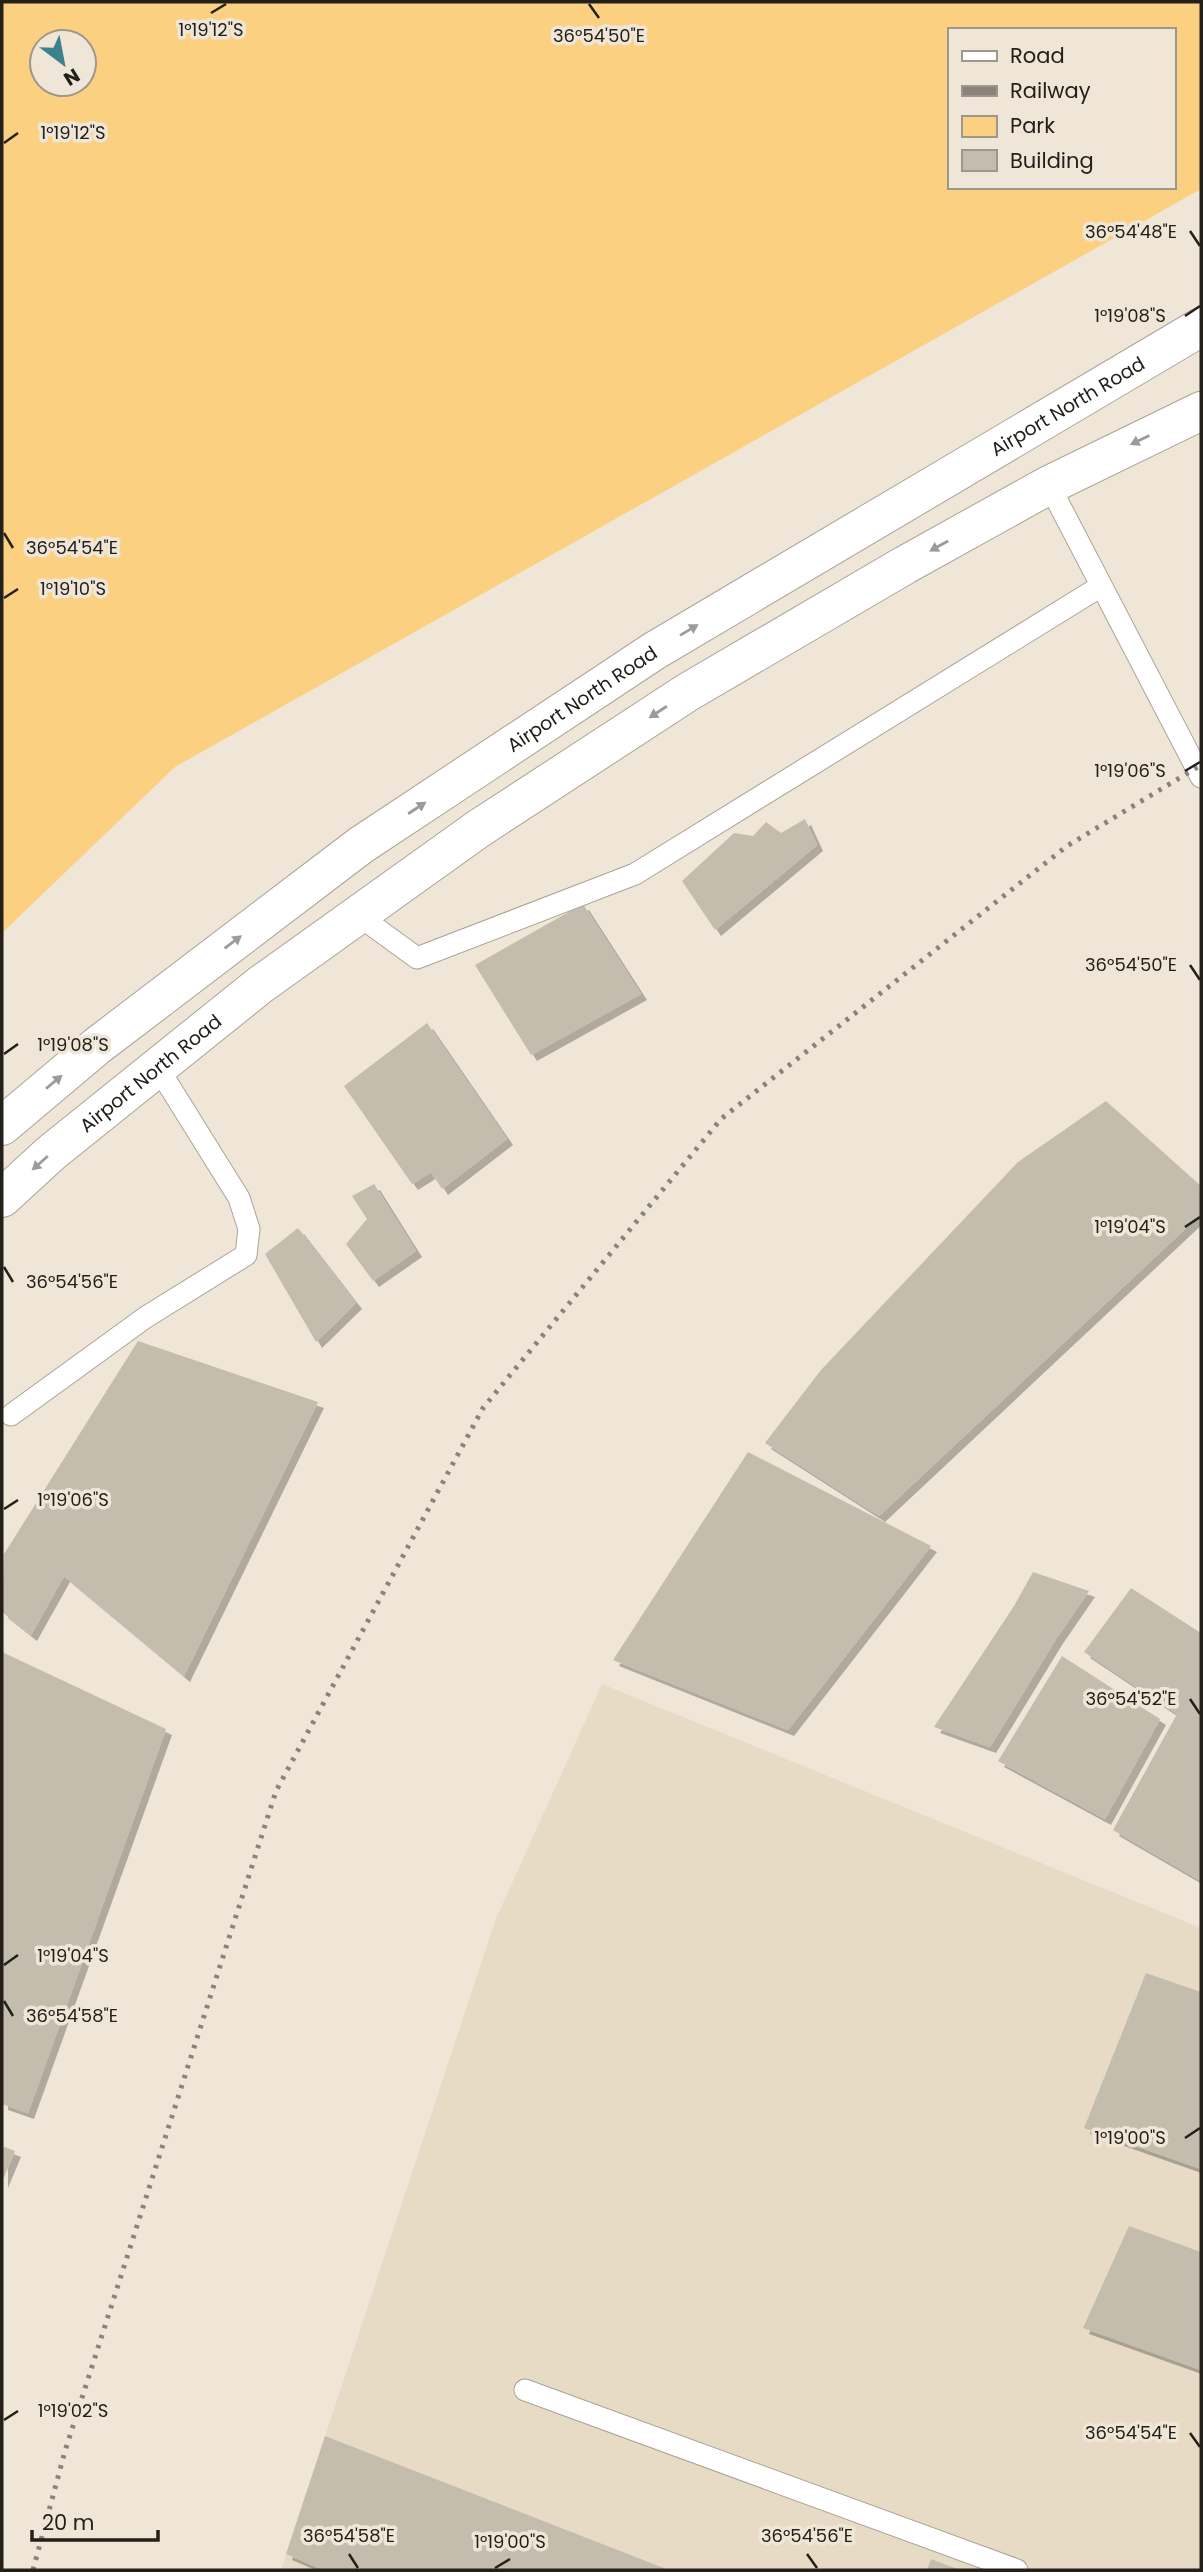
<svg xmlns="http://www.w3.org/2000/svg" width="1203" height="2572" viewBox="0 0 1203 2572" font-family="Poppins,sans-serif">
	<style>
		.built { fill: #e7dbc5 }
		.green { fill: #fbd080; fill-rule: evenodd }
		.building { fill: #c4bdae; filter: url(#shadow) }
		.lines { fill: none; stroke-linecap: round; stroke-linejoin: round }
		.service-casing { stroke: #aba395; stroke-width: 23 }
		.primary-casing { stroke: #aba395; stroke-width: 40 }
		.service { stroke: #fff; stroke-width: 21 }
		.primary { stroke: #fff; stroke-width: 38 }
		.rail { stroke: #898379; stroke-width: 5; stroke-dasharray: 3.5 7; stroke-linecap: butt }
		.oneway { fill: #9c9b98 }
		.ticks { fill: none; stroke: #23201a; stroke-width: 2.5 }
		.labels { text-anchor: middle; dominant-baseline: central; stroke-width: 7; stroke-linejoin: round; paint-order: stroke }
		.street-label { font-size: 19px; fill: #23201a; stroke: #efe6d8 }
		.ticks-label { font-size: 18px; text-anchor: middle; fill: #23201a; stroke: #efe6d8; stroke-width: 7; stroke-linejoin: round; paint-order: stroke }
	</style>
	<defs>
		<filter id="shadow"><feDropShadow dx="6" dy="6" stdDeviation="0" flood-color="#0004"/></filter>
	</defs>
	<rect width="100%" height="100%" fill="#efe6d8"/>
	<path class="built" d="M602 1684 1201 1928V2570H281L495 1921Z"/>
	<path class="green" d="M2 2H1201V189L175 767 2 933ZM949 30H1173V187H949ZM42 42H84V84H42Z"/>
	<path class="building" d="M805 819 817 845 715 930 682 881 734 833 753 836 766 822 781 833Z
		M583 904 641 994 531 1055 475 965Z
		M427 1023 507 1139 442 1189 431 1172 412 1184 344 1086Z
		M1106 1101 1201 1186V1214L879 1516 765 1443 821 1370 1018 1162Z
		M374 1184 416 1251 373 1281 346 1244 367 1219 352 1196Z
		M298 1228 356 1303 316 1342 265 1254Z
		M138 1341 318 1402 184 1676 64 1576 31 1635 2 1612 4 1554Z
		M748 1452 931 1546 788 1730 613 1660Z
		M1033 1572 1089 1591 1056 1639 990 1747 934 1727 1014 1606Z
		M1131 1588 1201 1633V1881L1113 1830 1177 1714 1084 1652Z
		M2 1652 166 1729 28 2113 2 2104Z
		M1062 1656 1160 1719 1105 1819 998 1761Z
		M1146 1973 1201 1992V2169L1084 2128Z
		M2 2146 15 2151 2 2182Z
		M1129 2226 1201 2252V2370L1083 2328Z
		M325 2436 669 2570H323L286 2554Z
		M931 2559 960 2570H927Z"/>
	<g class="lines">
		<g class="service-casing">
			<path id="service" d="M1049 485 1201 777
				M358 915 417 958 635 874 1101 586
				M11 1415 146 1317 246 1255 249 1229 239 1198 158 1068
				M525 2390 1017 2570"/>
		</g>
		<g class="primary-casing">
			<g id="primary">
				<path id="s1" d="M2 1126 97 1046 361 845 654 651 1201 327"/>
				<path id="s2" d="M2 1198 51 1153 260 985 478 829 688 692 905 565 1049 485 1201 411"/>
			</g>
		</g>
		<use href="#service" class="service"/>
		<use href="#primary" class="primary"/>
		<path class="rail" d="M33 2570 65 2451 276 1791 483 1408 721 1119 1067 846 1201 765"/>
	</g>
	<defs><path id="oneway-solid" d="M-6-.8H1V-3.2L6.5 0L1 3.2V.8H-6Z" transform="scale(1.75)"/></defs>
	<g class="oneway">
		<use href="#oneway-solid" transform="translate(1140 440) rotate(154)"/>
		<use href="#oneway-solid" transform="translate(939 546) rotate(151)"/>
		<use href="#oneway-solid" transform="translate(689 630) rotate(-31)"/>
		<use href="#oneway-solid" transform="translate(658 712) rotate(147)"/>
		<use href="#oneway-solid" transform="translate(417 808) rotate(-33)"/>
		<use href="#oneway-solid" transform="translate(233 942) rotate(-37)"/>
		<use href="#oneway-solid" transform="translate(54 1082) rotate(-40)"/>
		<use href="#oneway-solid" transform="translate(40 1163) rotate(138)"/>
	</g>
	<path class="ticks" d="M589 4 599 18M211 13 226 4M4 143 18 133M1190 231 1200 246M1185 316 1200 306M4 533 13 548M4 598 18 589M1185 771 1200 762M1190 965 1200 980M4 1054 18 1044M1185 1227 1200 1217M4 1267 13 1282M4 1509 18 1500M1190 1699 1200 1714M4 1965 18 1955M4 2001 13 2016M1185 2138 1200 2128M4 2420 18 2411M1190 2433 1200 2447M349 2554 358 2568M807 2554 817 2568M495 2568 510 2559"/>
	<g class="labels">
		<g class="street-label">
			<text stroke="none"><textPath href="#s1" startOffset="1288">Airport North Road</textPath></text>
			<text stroke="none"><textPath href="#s1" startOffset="721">Airport North Road</textPath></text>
			<text stroke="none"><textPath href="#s2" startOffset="194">Airport North Road</textPath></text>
		</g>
	</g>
	<g class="ticks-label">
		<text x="211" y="36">1°19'12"S</text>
		<text x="599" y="42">36°54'50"E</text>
		<text x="73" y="139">1°19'12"S</text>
		<text x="1131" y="238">36°54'48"E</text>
		<text x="1130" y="322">1°19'08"S</text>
		<text x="72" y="554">36°54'54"E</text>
		<text x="73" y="595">1°19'10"S</text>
		<text x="1130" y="777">1°19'06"S</text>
		<text x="1131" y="971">36°54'50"E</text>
		<text x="73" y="1051">1°19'08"S</text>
		<text x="1130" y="1233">1°19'04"S</text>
		<text x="72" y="1288">36°54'56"E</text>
		<text x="73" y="1506">1°19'06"S</text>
		<text x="1131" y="1705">36°54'52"E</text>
		<text x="73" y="1962">1°19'04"S</text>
		<text x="72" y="2022">36°54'58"E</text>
		<text x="1130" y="2144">1°19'00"S</text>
		<text x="73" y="2417">1°19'02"S</text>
		<text x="1131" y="2439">36°54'54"E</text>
		<text x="349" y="2542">36°54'58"E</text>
		<text x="807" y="2542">36°54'56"E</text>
		<text x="510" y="2548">1°19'00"S</text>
	</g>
	<rect width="1203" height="2572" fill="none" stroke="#23201a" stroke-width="7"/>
	<rect x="948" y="28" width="228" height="161" fill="#efe6d8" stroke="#9d978c" stroke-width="2"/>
	<rect x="962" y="51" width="35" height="10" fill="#ffffff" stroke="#9d978c" stroke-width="2"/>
	<text x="1010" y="63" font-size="21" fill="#23201a">Road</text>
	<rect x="962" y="86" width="35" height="10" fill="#898379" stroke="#9d978c" stroke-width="2"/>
	<text x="1010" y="98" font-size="21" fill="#23201a">Railway</text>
	<rect x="962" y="116" width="35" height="21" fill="#fbd080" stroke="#9d978c" stroke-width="2"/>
	<text x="1010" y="133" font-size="21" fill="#23201a">Park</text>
	<rect x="962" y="150" width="35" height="21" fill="#c4bdae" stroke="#9d978c" stroke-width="2"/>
	<text x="1010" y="168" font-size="21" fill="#23201a">Building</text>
	<g transform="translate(63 63) rotate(148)"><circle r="33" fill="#efe6d8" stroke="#9d978c" stroke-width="2"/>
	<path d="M0-5L12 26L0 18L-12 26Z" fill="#3b828c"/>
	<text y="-10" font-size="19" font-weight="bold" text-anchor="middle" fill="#23201a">N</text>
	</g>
	<path d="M32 2530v10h126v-10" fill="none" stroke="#23201a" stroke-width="3.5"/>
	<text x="42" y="2530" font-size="21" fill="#23201a" stroke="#efe6d8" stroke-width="5" paint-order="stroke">20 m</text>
</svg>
